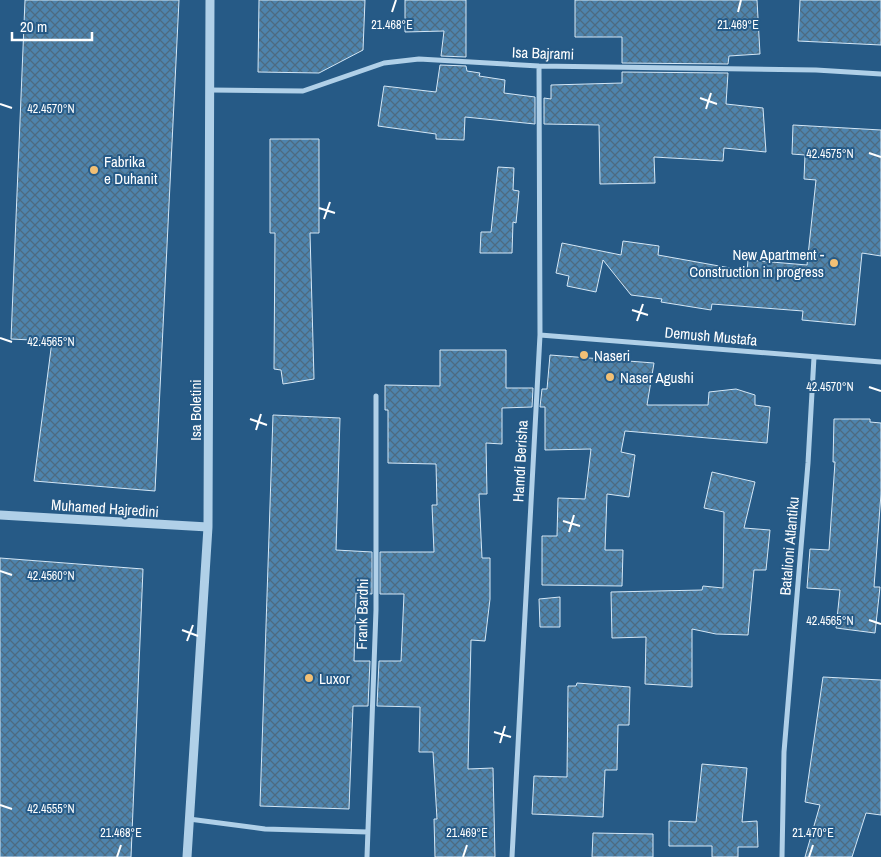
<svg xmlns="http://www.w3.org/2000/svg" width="881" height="857" viewBox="0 0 881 857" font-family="'Archivo Narrow',sans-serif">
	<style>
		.building { fill: url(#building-cross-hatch); stroke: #d4e7f6 }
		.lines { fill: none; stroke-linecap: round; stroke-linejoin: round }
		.minor { stroke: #b0d0e8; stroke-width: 5 }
		.tertiary { stroke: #b0d0e8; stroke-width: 9 }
		.ticks { fill: none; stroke: #fff; stroke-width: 2 }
		.poi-dot { fill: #f2c075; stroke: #265a86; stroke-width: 2 }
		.labels { text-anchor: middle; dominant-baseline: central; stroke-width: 4; stroke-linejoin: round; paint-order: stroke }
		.street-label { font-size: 15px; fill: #fff; stroke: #265a86 }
		.poi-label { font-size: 15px; fill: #fff; stroke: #265a86; text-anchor: start }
		.ticks-label { font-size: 12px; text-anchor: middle; fill: #fff; stroke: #265a86; stroke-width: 4; stroke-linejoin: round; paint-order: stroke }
	</style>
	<defs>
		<pattern id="building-cross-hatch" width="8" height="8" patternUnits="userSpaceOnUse" patternTransform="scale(1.25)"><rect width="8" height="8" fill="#4e84ad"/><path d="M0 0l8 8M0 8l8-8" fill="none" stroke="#4d6b81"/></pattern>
	</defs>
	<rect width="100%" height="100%" fill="#265a86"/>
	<path class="building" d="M25 0H179L155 491 34 481 52 341 11 339Z
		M259 0H365L363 50 319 73 258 72Z
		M405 0H466V57L441 56 444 31 405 32Z
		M575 0H757L760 54 729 56 728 64 622 63V37H575Z
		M800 0H881V45L798 41Z
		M440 65 466 66 467 71 480 73 479 76 505 80 504 93 535 97V124L465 117 464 140 436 139V134L378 126 384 86 436 92Z
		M622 72 728 73 726 104 763 108 766 152 724 148 723 161 654 157 655 183 600 184 599 125 544 124V98L551 99V85L622 83Z
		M793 125 881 130V256L862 253 855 325 802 320 803 311 712 304 711 310 661 302 662 299 631 295 603 260 596 292 567 286 569 276 556 273 562 243 621 255 623 241 659 246 658 255 747 271 748 260 807 265 816 180 804 179 805 155 792 154Z
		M270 139H319V233H310L314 379 283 384 281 370 274 369 275 233H270Z
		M498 167 514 168 513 190 519 191 516 223 513 222 512 253H480L481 232H491Z
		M440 350H506V388H533L532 407 502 408V444L486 443 487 494H479L482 558H490V599L485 641 471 640 468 769 493 768 495 857H435L434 819H437L433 752H419L420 707 377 706 379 661H401L404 594H380V552H434L432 505H437L436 464 388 463V410H385V385L440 386Z
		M550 355 654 363 647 405H708L709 392 736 389 755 395V405L770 407 767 443 625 431 621 452 635 455 629 497 607 494 605 550H623L622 586 542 585V536H557L558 498 585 499 591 449 545 450V407H540L542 389H547Z
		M273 415 340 418 336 550 372 552V594L356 593 354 661H370L368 706H353L349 809 260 806Z
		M834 419H870V422L881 423V494L874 587H880L875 633 836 628 840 590 807 588 810 549 829 550 835 462H833Z
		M712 472 755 482 744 528 770 530 766 570H754L748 635 716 634 692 629V687L645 684 646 637 612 638 611 592 702 590 703 586 723 588 724 512 704 508Z
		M0 558 143 569 131 857H0Z
		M560 597V627H540L539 599Z
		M823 677 881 680V815L866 813 852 857H805L820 805 805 802Z
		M577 683 630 687 629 725H618L617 770H605L603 817 532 814 534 776 567 777 568 686H576Z
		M702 764 747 768 742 822 757 821 758 847H738V857H712V846H669V821L696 822Z
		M593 833 653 834V857H592Z"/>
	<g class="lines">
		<path class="minor" d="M210 90 303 91 384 63 419 59 539 66 816 70 881 74
			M540 335 881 362
			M189 819 265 829 368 832
			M367 857 376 610V396
			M512 857 540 335 539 66
			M782 857 784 752 808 463 814 357"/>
		<path class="tertiary" d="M0 515 208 527
			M187 857 208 527 210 0"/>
	</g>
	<path class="ticks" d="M392 12 396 0M738 12 741 0M700 98 717 104M0 104 12 108M706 109 711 93M869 153 881 157M319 208 335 213M324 219 330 202M632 310 648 315M637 321 643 304M0 338 12 342M869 387 881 391M250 419 267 425M256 430 261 414M563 521 580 526M569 532 574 515M0 571 12 575M869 620 881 624M182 630 198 636M187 641 193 625M494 732 511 737M500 743 505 726M0 805 12 809M117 857 121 845M463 857 467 845M809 857 813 845"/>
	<g class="poi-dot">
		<circle cx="94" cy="170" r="5"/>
		<circle cx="834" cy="263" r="5"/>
		<circle cx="584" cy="355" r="5"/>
		<circle cx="610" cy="377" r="5"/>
		<circle cx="309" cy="678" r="5"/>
	</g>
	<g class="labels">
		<g class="street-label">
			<text transform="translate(543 53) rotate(2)">Isa Bajrami</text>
			<text transform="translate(711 336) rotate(5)">Demush Mustafa</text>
			<text transform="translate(195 410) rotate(-90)">Isa Boletini</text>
			<text transform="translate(520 461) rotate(-87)">Hamdi Berisha</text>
			<text transform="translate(105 508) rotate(4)">Muhamed Hajredini</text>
			<text transform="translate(789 546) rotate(-85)">Batalioni Atlantiku</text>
			<text transform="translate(362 614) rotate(-89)">Frank Bardhi</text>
		</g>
		<g class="poi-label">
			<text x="104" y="161">Fabrika<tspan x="104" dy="17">e Duhanit</tspan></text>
			<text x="824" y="254" text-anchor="end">New Apartment -<tspan x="824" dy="17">Construction in progress</tspan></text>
			<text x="594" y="355">Naseri</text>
			<text x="620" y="377">Naser Agushi</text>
			<text x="319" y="678">Luxor</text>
		</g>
	</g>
	<g class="ticks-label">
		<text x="392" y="29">21.468°E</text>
		<text x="738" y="29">21.469°E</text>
		<text x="51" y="113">42.4570°N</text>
		<text x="830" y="158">42.4575°N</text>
		<text x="51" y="346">42.4565°N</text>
		<text x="830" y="391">42.4570°N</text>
		<text x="51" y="580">42.4560°N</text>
		<text x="830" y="625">42.4565°N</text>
		<text x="51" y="813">42.4555°N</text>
		<text x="121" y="837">21.468°E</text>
		<text x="467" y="837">21.469°E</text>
		<text x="813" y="837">21.470°E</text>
	</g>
	<path d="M12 32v8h80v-8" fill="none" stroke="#ffffff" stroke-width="2.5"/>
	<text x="20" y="32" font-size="15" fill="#ffffff" stroke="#265a86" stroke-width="4" paint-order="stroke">20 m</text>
</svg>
